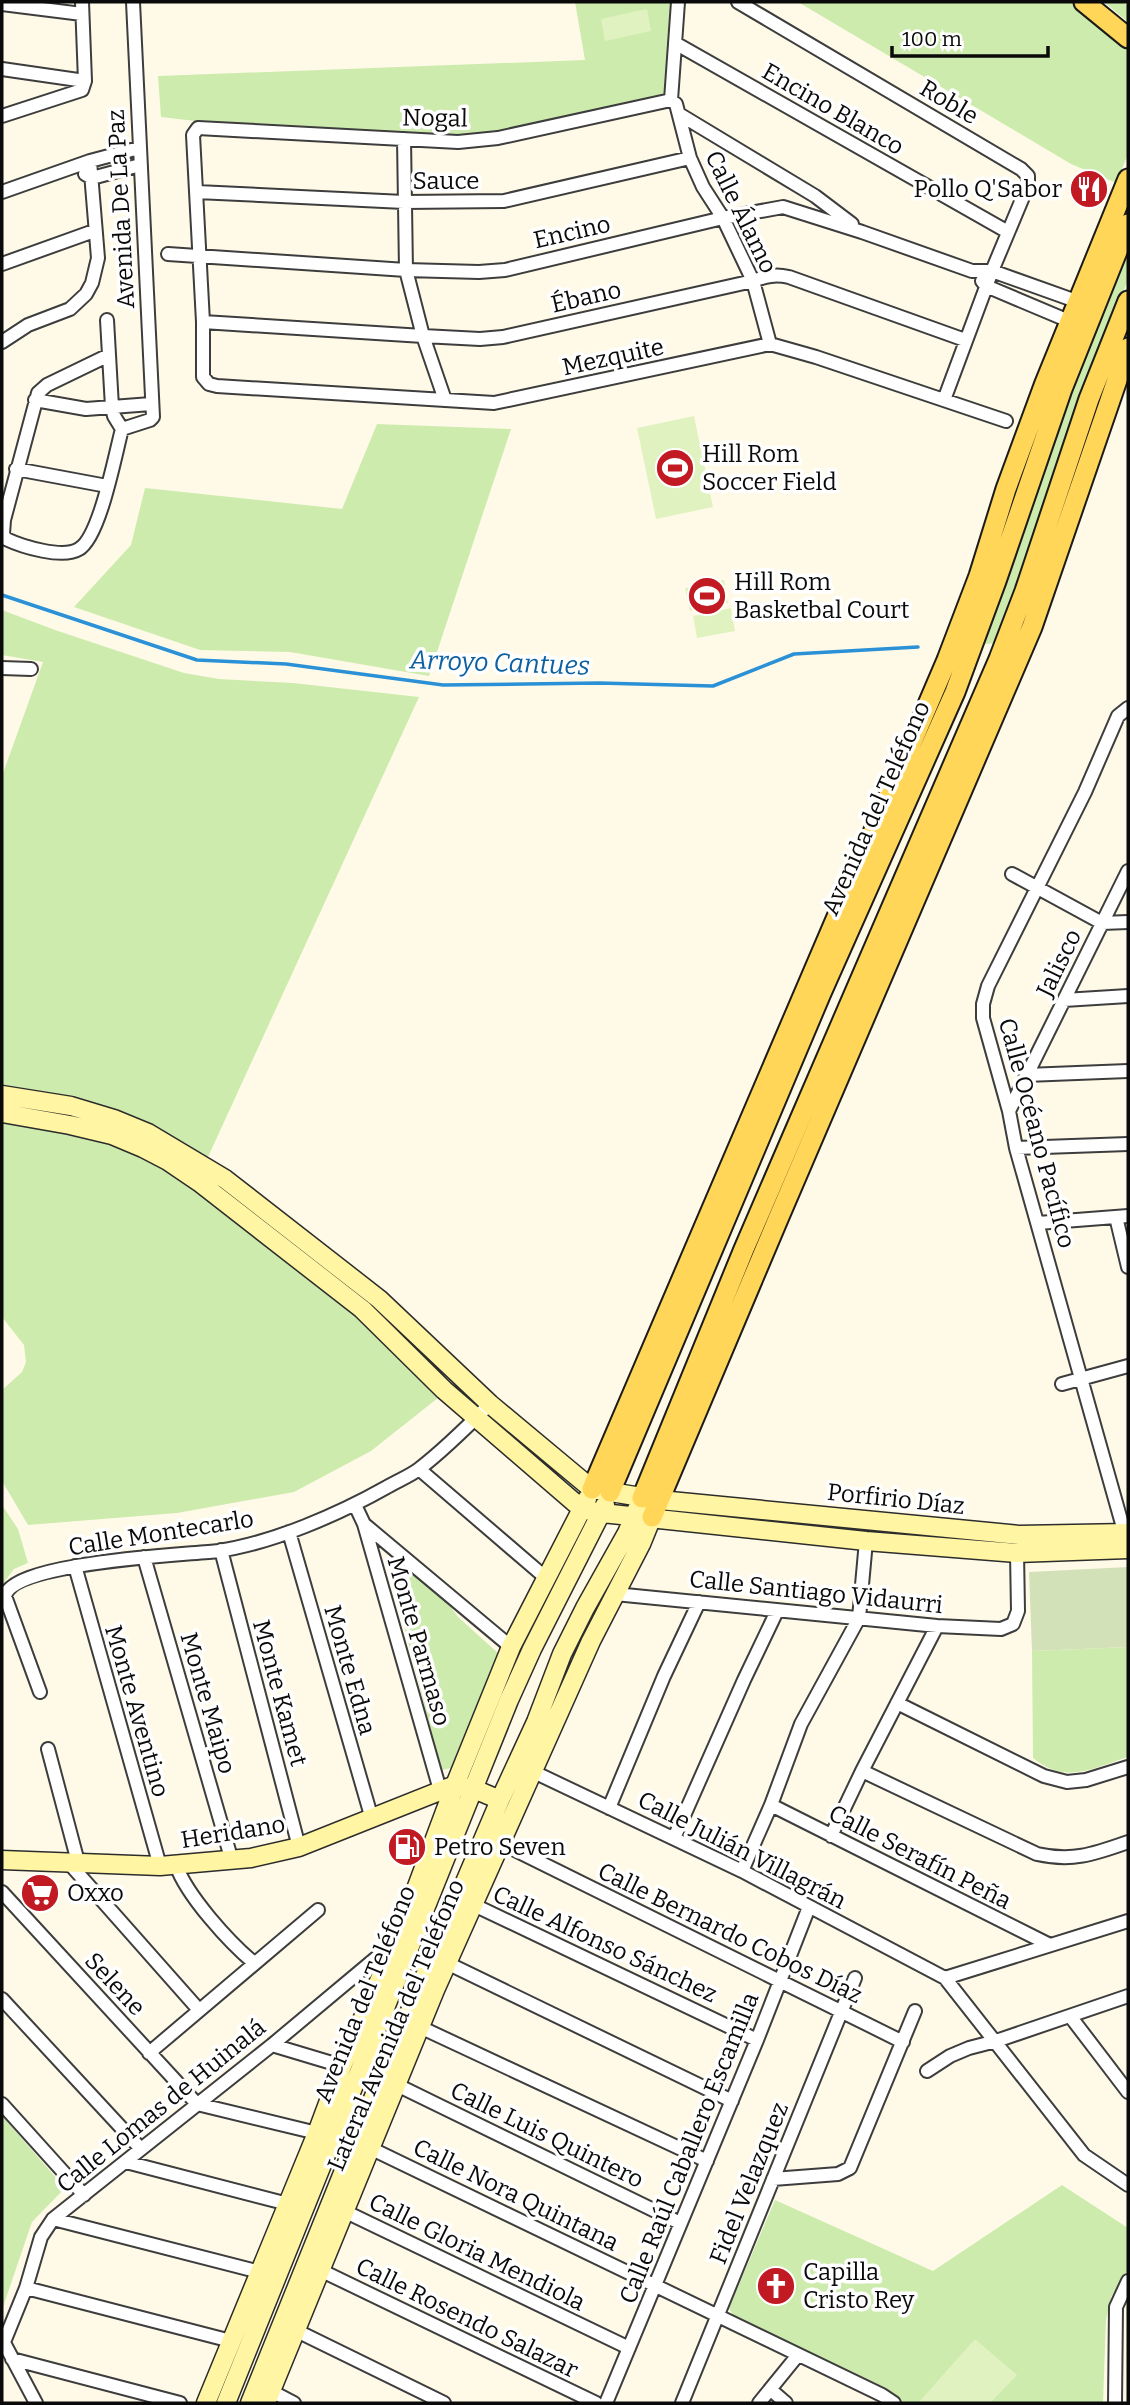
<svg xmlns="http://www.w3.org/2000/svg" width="1130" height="2405" viewBox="0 0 1130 2405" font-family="Bitter,serif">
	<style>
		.green { fill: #ceebae }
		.cemetery { fill: #d3e1b8 }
		.pitch { fill: #e1f2c1 }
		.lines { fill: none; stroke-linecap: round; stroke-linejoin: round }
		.stream { stroke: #2a91d6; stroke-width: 3.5 }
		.street-casing { stroke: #3d3d3d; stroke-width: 16 }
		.secondary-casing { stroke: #2c2c2c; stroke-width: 21 }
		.primary-casing { stroke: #1b1b1b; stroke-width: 23 }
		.street { stroke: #fff; stroke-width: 12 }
		.secondary { stroke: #fff5a2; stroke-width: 18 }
		.primary { stroke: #ffd657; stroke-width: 19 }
		.labels { text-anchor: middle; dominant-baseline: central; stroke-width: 7; stroke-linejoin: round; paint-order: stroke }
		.street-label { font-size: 24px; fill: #0a0a0a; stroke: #fff }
		.poi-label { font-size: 24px; fill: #0a0a0a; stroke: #fff; text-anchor: start }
		.water-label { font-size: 26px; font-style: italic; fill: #0d60a2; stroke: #fff }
	</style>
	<rect width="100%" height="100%" fill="#fffae7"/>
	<path class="green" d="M575 2H671L666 95 480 137 255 128 161 117 158 76 585 60Z
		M798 2H1075L1128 46V154L1116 183 1071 164Z
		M1104 2H1123L1128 6V22Z
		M1128 246V280L1098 354 998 643 984 644 1050 442Z
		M377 424 511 429 429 676 290 652 200 650 74 607 131 545 145 488 342 509Z
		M2 610 55 630 184 673 219 679 293 683 419 697 208 1157 130 1125 2 1103V776L43 662 2 655Z
		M2 1119 138 1149 204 1178 369 1302 453 1386 371 1451 294 1492 177 1513 28 1525 2 1481V1390L22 1372 26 1362 24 1345 2 1317Z
		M2 1505 18 1529 28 1563 14 1569 2 1585Z
		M399 1555 438 1590 458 1617 498 1653 451 1768 441 1770 387 1560Z
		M1128 1647V1757C1093 1768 1066 1785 1033 1758L1032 1651Z
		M2 2116 65 2188 32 2222 3 2307Z
		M1062 2185 1128 2228V2269L1111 2297 1106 2320 1103 2403H901L877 2388 733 2315 729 2308 775 2200 933 2271Z"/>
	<path class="cemetery" d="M1128 1567V1647L1032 1651 1029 1572Z"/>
	<path class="pitch" d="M647 9 651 31 605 41 601 19Z
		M694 416 713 507 656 519 637 428Z
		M724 580 728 603 690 611 685 588Z
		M731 608 735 631 697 638 693 616Z
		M975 2339 1017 2375 990 2403H923L920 2401Z"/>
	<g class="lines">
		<path class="stream" d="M2 595 197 660 286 664 443 685 599 683 713 686 794 654 918 647"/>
		<g class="street-casing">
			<path id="street" d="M738 2 1021 169 1028 176V185L992 271 944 400
				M2 4 82 14
				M675 43 1008 232
				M2 69 85 81
				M671 100 498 138 458 142 198 128 193 135 203 322V377L209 384 217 386 494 403 770 344 816 357 1006 421
				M671 100 676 104 690 158 703 187 723 218 753 281 770 344
				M671 100 678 2
				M679 114 815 196 852 224
				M2 116 82 90 85 81 82 2
				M404 139 406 270 423 336 445 400
				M85 174 92 178 140 165
				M2 192 90 161 139 148
				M197 192 404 202 504 201 690 158
				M168 254 406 270 479 272 505 270 723 218 783 207 862 232 972 271H992L1076 301
				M2 264 94 231
				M982 281 986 286 1069 321
				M107 320 112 407 114 416 122 429C115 455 100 537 79 549 63 559 23 547 6 539L3 534 4 520 38 393 47 385 109 355
				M203 322 423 336 480 339 503 337 753 281C766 276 775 274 789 277L965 340
				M2 342 28 325 70 309 86 294 92 283 98 258 90 161
				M35 400 86 409 151 404
				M122 429 150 420 153 417 133 2
				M16 469 107 486
				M2 668 31 669
				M1012 874 1102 923 1128 922
				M1064 1000 1128 996
				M1026 1075 1128 1071
				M1009 1111 1128 871
				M1016 1148 1128 1144
				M1116 1217 1128 1267
				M1038 1223 1128 1216
				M1062 1384 1128 1366
				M419 1469 546 1578
				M355 1505 364 1524 440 1790
				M364 1524 511 1647
				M289 1532 372 1819
				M1126 1538 1016 1148 1009 1111 983 1018V1004L988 986 1085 792 1118 716 1128 708
				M221 1550 299 1847
				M144 1557 232 1861
				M75 1566 160 1866
				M615 1594 937 1626 1001 1629 1013 1624 1018 1611 1017 1553
				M40 1692 5 1596C13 1562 184 1555 218 1551 273 1543 339 1514 387 1487 397 1481 410 1476 419 1469 444 1450 468 1426 490 1404
				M897 1703 1044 1776 1067 1782 1086 1780 1128 1767
				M48 1749 78 1862
				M517 1764 742 1871 945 1978 1084 2155 1128 2185
				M862 1771 1037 1854C1073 1862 1094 1854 1128 1842
				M771 1805 1050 1945
				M609 1808 664 1676 699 1602
				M831 1836 862 1771 937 1626
				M674 1838 744 1680 777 1611
				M501 1843 903 2042
				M68 1862 199 2010
				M176 1865C187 1896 229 1942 254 1963
				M742 1871 771 1805 801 1724 859 1618 866 1541
				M2 1892 197 2104 317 2133
				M474 1905 757 2040
				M447 1963 732 2101
				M945 1978 1128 1921
				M2 1999 141 2149
				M1070 2016 1128 2092
				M420 2027 707 2161
				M272 2045 342 2066
				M149 2053 318 1910
				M927 2071 950 2056 969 2048 996 2041 1128 1996
				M395 2084 680 2223
				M2 2104 84 2195
				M370 2148 882 2395 894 2403
				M126 2162 288 2204
				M773 2179 838 2174 850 2168 915 2011
				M344 2211 629 2348
				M53 2219 260 2272
				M320 2270 596 2403
				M26 2288 231 2341
				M295 2330 444 2403
				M2 2339 36 2403
				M4 2342 26 2288 41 2237 53 2219 272 2045 394 1943
				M12 2359 180 2403
				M771 2390 786 2403
				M271 2391 294 2403
				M606 2403 757 2040 809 1907
				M682 2403 855 1978
				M759 2403 798 2355
				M1115 2403 1116 2307 1128 2281"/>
		</g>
		<g class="secondary-casing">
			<path id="secondary" d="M2 1095 71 1106 114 1119 148 1133 225 1179 379 1299 490 1404 592 1489 660 1500 1019 1535 1128 1533
				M2 1113 70 1125 112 1135 143 1148 168 1161 199 1182 362 1309 444 1390 582 1509 602 1513 866 1541 1017 1553 1128 1549
				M2 1860 160 1866 251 1858 299 1847 455 1785 474 1789 500 1800
				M206 2403 317 2133 342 2066 397 1940 455 1785 511 1647 587 1499
				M226 2403 509 1700 532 1649 605 1505
				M250 2403 381 2079 500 1800 536 1722 562 1654 585 1608 627 1533 638 1507
				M266 2403 435 1990 591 1641 641 1544 652 1517"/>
		</g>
		<g class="primary-casing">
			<path id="primary" d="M1084 2 1128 38
				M592 1489 947 660 979 576 1006 489 1045 383 1128 179
				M610 1492 821 993 955 692 996 581 1062 389 1128 224
				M642 1498 744 1249 999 659 1025 591 1089 399 1128 301
				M652 1517 778 1219 1032 627 1128 348"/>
		</g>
		<use href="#street" class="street"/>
		<use href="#secondary" class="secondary"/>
		<use href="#primary" class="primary"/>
	</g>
	<defs>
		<g id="restaurant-disc" transform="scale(2.0125)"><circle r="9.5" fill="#c11a22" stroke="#fff"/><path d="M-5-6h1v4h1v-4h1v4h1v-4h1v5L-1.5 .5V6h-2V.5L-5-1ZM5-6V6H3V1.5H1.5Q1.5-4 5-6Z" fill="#fff"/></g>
		<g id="stadium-disc" transform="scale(2.0125)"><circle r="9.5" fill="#c11a22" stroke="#fff"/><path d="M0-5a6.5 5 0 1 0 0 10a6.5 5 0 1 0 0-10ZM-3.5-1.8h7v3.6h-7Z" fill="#fff"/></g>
		<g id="fuel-disc" transform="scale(2.0125)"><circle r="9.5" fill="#c11a22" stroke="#fff"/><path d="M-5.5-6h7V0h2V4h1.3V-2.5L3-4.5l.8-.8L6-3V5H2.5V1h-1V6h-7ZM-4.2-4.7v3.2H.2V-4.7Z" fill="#fff"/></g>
		<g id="supermarket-disc" transform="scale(2.0125)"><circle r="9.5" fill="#c11a22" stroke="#fff"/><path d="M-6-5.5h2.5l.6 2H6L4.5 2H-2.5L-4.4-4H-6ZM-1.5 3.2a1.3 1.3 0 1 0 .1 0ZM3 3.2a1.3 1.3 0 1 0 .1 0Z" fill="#fff"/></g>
		<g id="church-disc" transform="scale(2.0125)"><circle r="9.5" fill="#c11a22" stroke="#fff"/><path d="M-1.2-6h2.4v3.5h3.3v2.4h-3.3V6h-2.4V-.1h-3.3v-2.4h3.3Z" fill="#fff"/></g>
	</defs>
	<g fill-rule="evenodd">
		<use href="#restaurant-disc" x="1089" y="189"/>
		<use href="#stadium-disc" x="675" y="468"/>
		<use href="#stadium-disc" x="707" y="596"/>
		<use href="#fuel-disc" x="407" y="1847"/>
		<use href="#supermarket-disc" x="40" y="1893"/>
		<use href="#church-disc" x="776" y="2286"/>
	</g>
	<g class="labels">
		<g class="street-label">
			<text transform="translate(949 102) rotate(31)">Roble</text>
			<text transform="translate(833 109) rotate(30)">Encino Blanco</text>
			<text transform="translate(435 118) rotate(1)">Nogal</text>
			<text x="446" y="181">Sauce</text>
			<text transform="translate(121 209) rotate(-93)">Avenida De La Paz</text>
			<text transform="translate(741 212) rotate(64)">Calle Álamo</text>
			<text transform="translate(572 232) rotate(-13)">Encino</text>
			<text transform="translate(586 297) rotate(-13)">Ébano</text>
			<text transform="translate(613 357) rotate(-12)">Mezquite</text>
			<text transform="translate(876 808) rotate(-66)">Avenida del Teléfono</text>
			<text transform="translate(1059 963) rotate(-64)">Jalisco</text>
			<text transform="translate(1037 1133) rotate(75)">Calle Océano Pacífico</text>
			<text transform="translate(896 1499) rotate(6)">Porfirio Díaz</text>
			<text transform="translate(161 1533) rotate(-9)">Calle Montecarlo</text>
			<text transform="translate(816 1592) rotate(6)">Calle Santiago Vidaurri</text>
			<text transform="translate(419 1641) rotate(74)">Monte Parmaso</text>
			<text transform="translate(350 1670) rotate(74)">Monte Edna</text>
			<text transform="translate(280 1693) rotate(75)">Monte Kamet</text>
			<text transform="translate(208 1703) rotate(74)">Monte Maipo</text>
			<text transform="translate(137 1711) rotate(74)">Monte Aventino</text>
			<text transform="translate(233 1832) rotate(-9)">Heridano</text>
			<text transform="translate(742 1850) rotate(27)">Calle Julián Villagrán</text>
			<text transform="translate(920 1857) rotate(27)">Calle Serafín Peña</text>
			<text transform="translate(730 1933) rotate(26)">Calle Bernardo Cobos Díaz</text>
			<text transform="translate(605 1944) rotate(25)">Calle Alfonso Sánchez</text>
			<text transform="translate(115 1984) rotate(47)">Selene</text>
			<text transform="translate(365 1994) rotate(-68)">Avenida del Teléfono</text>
			<text transform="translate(396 2025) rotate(-67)">Lateral Avenida del Teléfono</text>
			<text transform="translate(161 2106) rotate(-39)">Calle Lomas de Huinalá</text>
			<text transform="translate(547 2135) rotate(26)">Calle Luis Quintero</text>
			<text transform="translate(689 2148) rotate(-68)">Calle Raúl Caballero Escamilla</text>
			<text transform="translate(749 2183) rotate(-68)">Fidel Velazquez</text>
			<text transform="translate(516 2195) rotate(26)">Calle Nora Quintana</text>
			<text transform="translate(477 2252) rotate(26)">Calle Gloria Mendiola</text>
			<text transform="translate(467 2318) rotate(26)">Calle Rosendo Salazar</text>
		</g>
		<g class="poi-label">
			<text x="1062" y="189" text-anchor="end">Pollo Q'Sabor</text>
			<text x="702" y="454">Hill Rom<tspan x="702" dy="28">Soccer Field</tspan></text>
			<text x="734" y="582">Hill Rom<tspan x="734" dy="28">Basketbal Court</tspan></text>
			<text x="434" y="1847">Petro Seven</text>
			<text x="67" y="1893">Oxxo</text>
			<text x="803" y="2272">Capilla<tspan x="803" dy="28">Cristo Rey</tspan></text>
		</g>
		<g class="water-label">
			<text transform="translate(500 663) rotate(2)">Arroyo Cantues</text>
		</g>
	</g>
	<rect width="1130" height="2405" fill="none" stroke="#0a0a0a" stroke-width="7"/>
	<path d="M892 46v10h156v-10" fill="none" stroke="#0a0a0a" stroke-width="3.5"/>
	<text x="902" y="46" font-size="21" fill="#0a0a0a" stroke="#ffffff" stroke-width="5" paint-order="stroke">100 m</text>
</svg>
